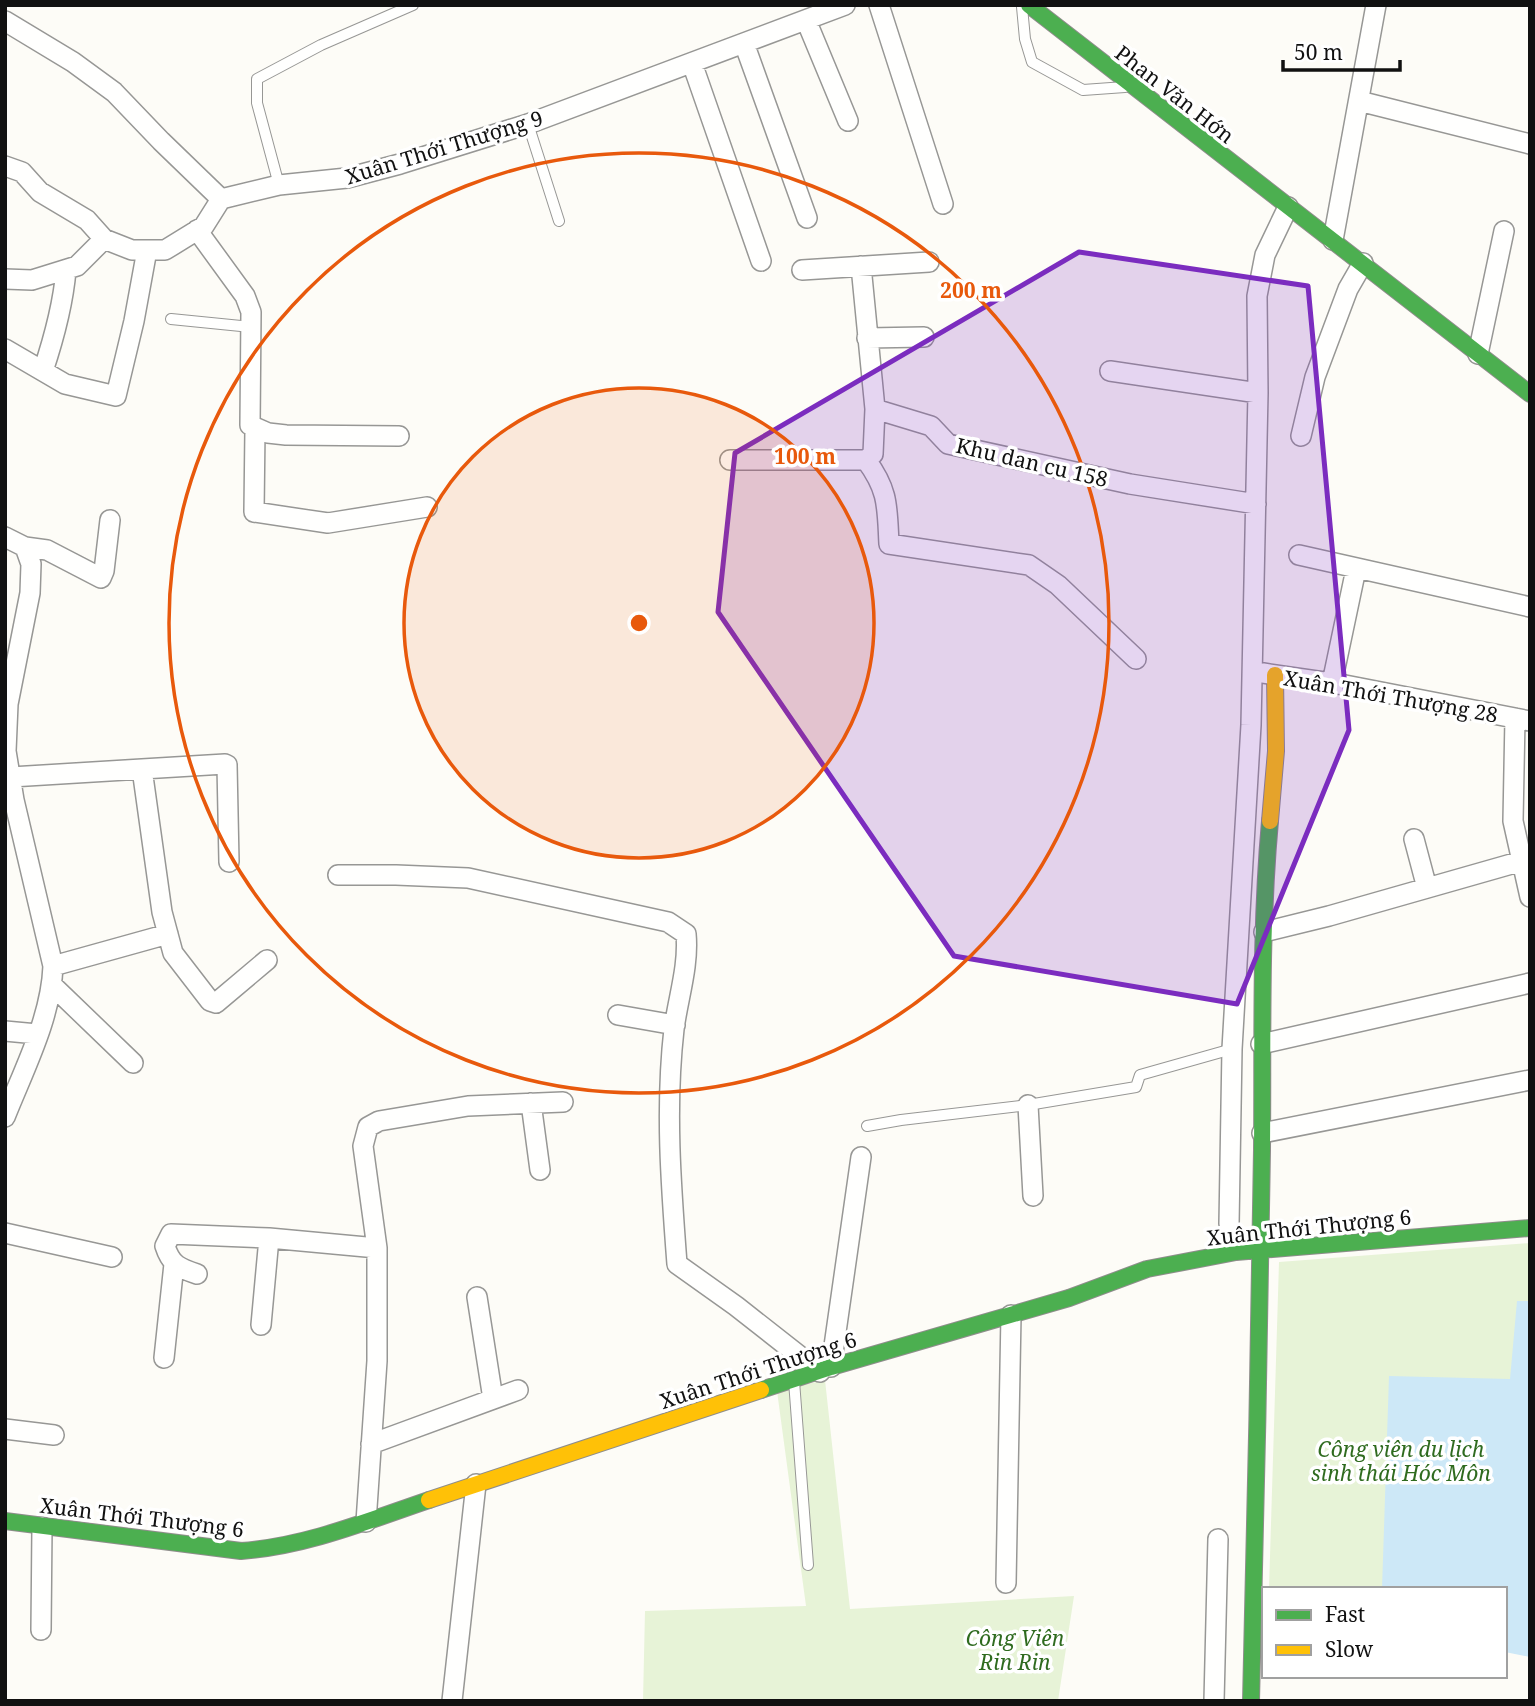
<svg xmlns="http://www.w3.org/2000/svg" width="1535" height="1706" viewBox="0 0 1535 1706" font-family="'Noto Serif',serif">
	<style>
		.green { fill: #e7f3d7 }
		.water { fill: #cde8f7 }
		.lines { fill: none; stroke-linecap: round; stroke-linejoin: round }
		.lane-casing { stroke: #979795; stroke-width: 12 }
		.street-casing { stroke: #979795; stroke-width: 22 }
		.fast-casing { stroke: #8e8d8b; stroke-width: 18 }
		.slow-casing { stroke: #8e8d8b; stroke-width: 18 }
		.lane { stroke: #fffffe; stroke-width: 10 }
		.street { stroke: #fffffe; stroke-width: 19 }
		.fast { stroke: #4caf50; stroke-width: 16 }
		.slow { stroke: #ffc107; stroke-width: 16 }
		.marked { fill: #7b2cbf; fill-opacity: 0.2; stroke: #7b2cbf; stroke-width: 5; stroke-linejoin: round }
		.ring { fill: none; stroke: #e8590c; stroke-width: 3.5 }
		.labels { text-anchor: middle; dominant-baseline: central; stroke-width: 7; stroke-linejoin: round; paint-order: stroke }
		.street-label { font-size: 21px; fill: #111; stroke: #fff }
		.park-label { font-size: 21px; font-style: italic; fill: #2f6b1f; stroke: #fff }
		.centre { fill: #e8590c; stroke: #fff; stroke-width: 3.5 }
		.ring-label { font-size: 21px; text-anchor: middle; font-weight: bold; fill: #e8590c; stroke: #fff; stroke-width: 7; stroke-linejoin: round; paint-order: stroke }
	</style>
	<rect width="100%" height="100%" fill="#fdfcf7"/>
	<path class="green" d="M1530 1243V1656L1505 1589H1269L1279 1262Z
		M825 1380 850 1609 1074 1596 1058 1701H643L645 1611 806 1606 777 1391Z"/>
	<path class="water" d="M1517 1301H1530V1657L1505 1652V1589H1382L1389 1376 1510 1379Z"/>
	<g class="lines">
		<g class="lane-casing">
			<path id="lane" d="M1022 7 1025 39 1032 62 1083 90 1125 87
				M528 124 559 221
				M279 185 257 103V79L321 45 413 5
				M171 319 251 327
				M867 1126 901 1120 1028 1105 1136 1087 1140 1075 1232 1049
				M794 1381 808 1565"/>
		</g>
		<g class="street-casing">
			<path id="street" d="M879 5 943 204
				M806 20 848 121
				M5 21 73 62 114 92 161 141 221 199
				M744 43 807 218
				M692 63 761 261
				M1359 101 1530 144
				M5 166 22 172 40 192 87 220 104 239
				M221 199 279 185 347 178 400 164 528 124 845 5
				M197 230 245 296 251 312 250 425 268 433 286 435 399 436
				M1333 240 1376 5
				M861 266 875 409 931 426 948 444 1130 484 1256 504
				M802 270 929 262
				M5 279 32 280 77 266 104 239 132 250H165L204 226 221 199
				M867 338 924 337
				M5 349 65 384 116 396 134 321 147 250
				M1478 354 1504 231
				M43 371C54 338 63 306 66 270
				M1110 371 1258 393
				M255 429 254 512 328 523 427 507
				M1301 436 1315 377 1348 289 1363 263
				M730 460H866L873 454 875 409
				M866 460C889 491 887 507 889 544L1029 565 1058 585 1136 659
				M5 537 25 547 31 564 30 593 8 704 6 751 14 800 53 966C51 1018 24 1069 5 1117
				M25 547 47 550 101 578 104 571 110 520
				M1299 555 1530 607
				M1263 673 1345 685 1530 721
				M1332 683 1356 569
				M1515 718 1513 821 1530 897
				M142 769 225 764 227 765 229 862
				M11 777 142 769 162 912 173 953 210 1001 216 1003 267 960
				M1414 839 1427 888
				M338 875H396L468 878 668 922 686 934C689 966 678 998 674 1029 665 1108 671 1186 677 1264L736 1306 820 1372
				M1264 932 1329 916 1522 861
				M53 966 168 934
				M52 985 133 1063
				M618 1015 675 1025
				M5 1031 37 1034
				M1261 1044 1530 983
				M531 1103 540 1170
				M1028 1105 1033 1196
				M1262 1133 1530 1080
				M1229 1224 1232 1049 1251 725 1258 393 1257 296 1265 255 1288 207
				M5 1233 112 1257
				M377 1248 363 1146 368 1127 379 1121 468 1106 563 1102
				M197 1274C179 1268 171 1265 165 1246L171 1234 269 1238 377 1248V1361L366 1522
				M477 1297 493 1399
				M261 1325 269 1238
				M164 1358 174 1264
				M831 1367 861 1157
				M5 1429 54 1435
				M371 1444 518 1390
				M1006 1583 1011 1315
				M41 1630 42 1527
				M452 1701 476 1484
				M1214 1701 1218 1539"/>
		</g>
		<g class="fast-casing">
			<path id="fast" d="M1029 5 1530 394
				M761 1390 831 1367 1069 1298 1147 1269 1236 1252 1530 1228
				M5 1521 241 1551C307 1546 367 1521 429 1500
				M1251 1701C1255 1517 1260 1334 1262 1150 1263 1040 1260 931 1270 821"/>
		</g>
		<g class="slow-casing">
			<path id="slow" d="M1270 821 1276 751 1275 675
				M429 1500 761 1390"/>
		</g>
		<use href="#lane" class="lane"/>
		<use href="#street" class="street"/>
		<use href="#fast" class="fast"/>
		<use href="#slow" class="slow"/>
	</g>
	<path class="marked" d="M1079 252 1308 286 1349 730 1237 1004 954 956 718 612 735 453Z"/>
	<circle cx="639" cy="623" r="235" fill="#e8590c" fill-opacity=".12"/>
	<g class="ring">
		<circle cx="639" cy="623" r="235"/>
		<circle cx="639" cy="623" r="470"/>
	</g>
	<g class="labels">
		<g class="street-label">
			<text transform="translate(1175 94) rotate(38)">Phan Văn Hớn</text>
			<text transform="translate(444 147) rotate(-17)">Xuân Thới Thượng 9</text>
			<text transform="translate(1032 462) rotate(13)">Khu dan cu 158</text>
			<text transform="translate(1391 696) rotate(10)">Xuân Thới Thượng 28</text>
			<text transform="translate(1309 1227) rotate(-6)">Xuân Thới Thượng 6</text>
			<text transform="translate(758 1370) rotate(-18)">Xuân Thới Thượng 6</text>
			<text transform="translate(142 1517) rotate(7)">Xuân Thới Thượng 6</text>
		</g>
		<g class="park-label">
			<text x="1401" y="1449">Công viên du lịch<tspan x="1401" dy="24">sinh thái Hóc Môn</tspan></text>
			<text x="1015" y="1638">Công Viên<tspan x="1015" dy="24">Rin Rin</tspan></text>
		</g>
	</g>
	<circle cx="639" cy="623" r="10" class="centre"/>
	<g class="ring-label">
		<text x="971" y="298">200 m</text>
		<text x="805" y="464">100 m</text>
	</g>
	<rect width="1535" height="1706" fill="none" stroke="#111111" stroke-width="14"/>
	<rect x="1262" y="1587" width="245" height="91" fill="#ffffff" stroke="#a0a0a0" stroke-width="2"/>
	<rect x="1276" y="1610" width="35" height="10" fill="#4caf50" stroke="#a0a0a0" stroke-width="2"/>
	<text x="1325" y="1622" font-size="21" fill="#111111">Fast</text>
	<rect x="1276" y="1645" width="35" height="10" fill="#ffc107" stroke="#a0a0a0" stroke-width="2"/>
	<text x="1325" y="1657" font-size="21" fill="#111111">Slow</text>
	<path d="M1283 60v10h117v-10" fill="none" stroke="#111111" stroke-width="3.5"/>
	<text x="1294" y="60" font-size="21" fill="#111111" stroke="#ffffff" stroke-width="5" paint-order="stroke">50 m</text>
</svg>
